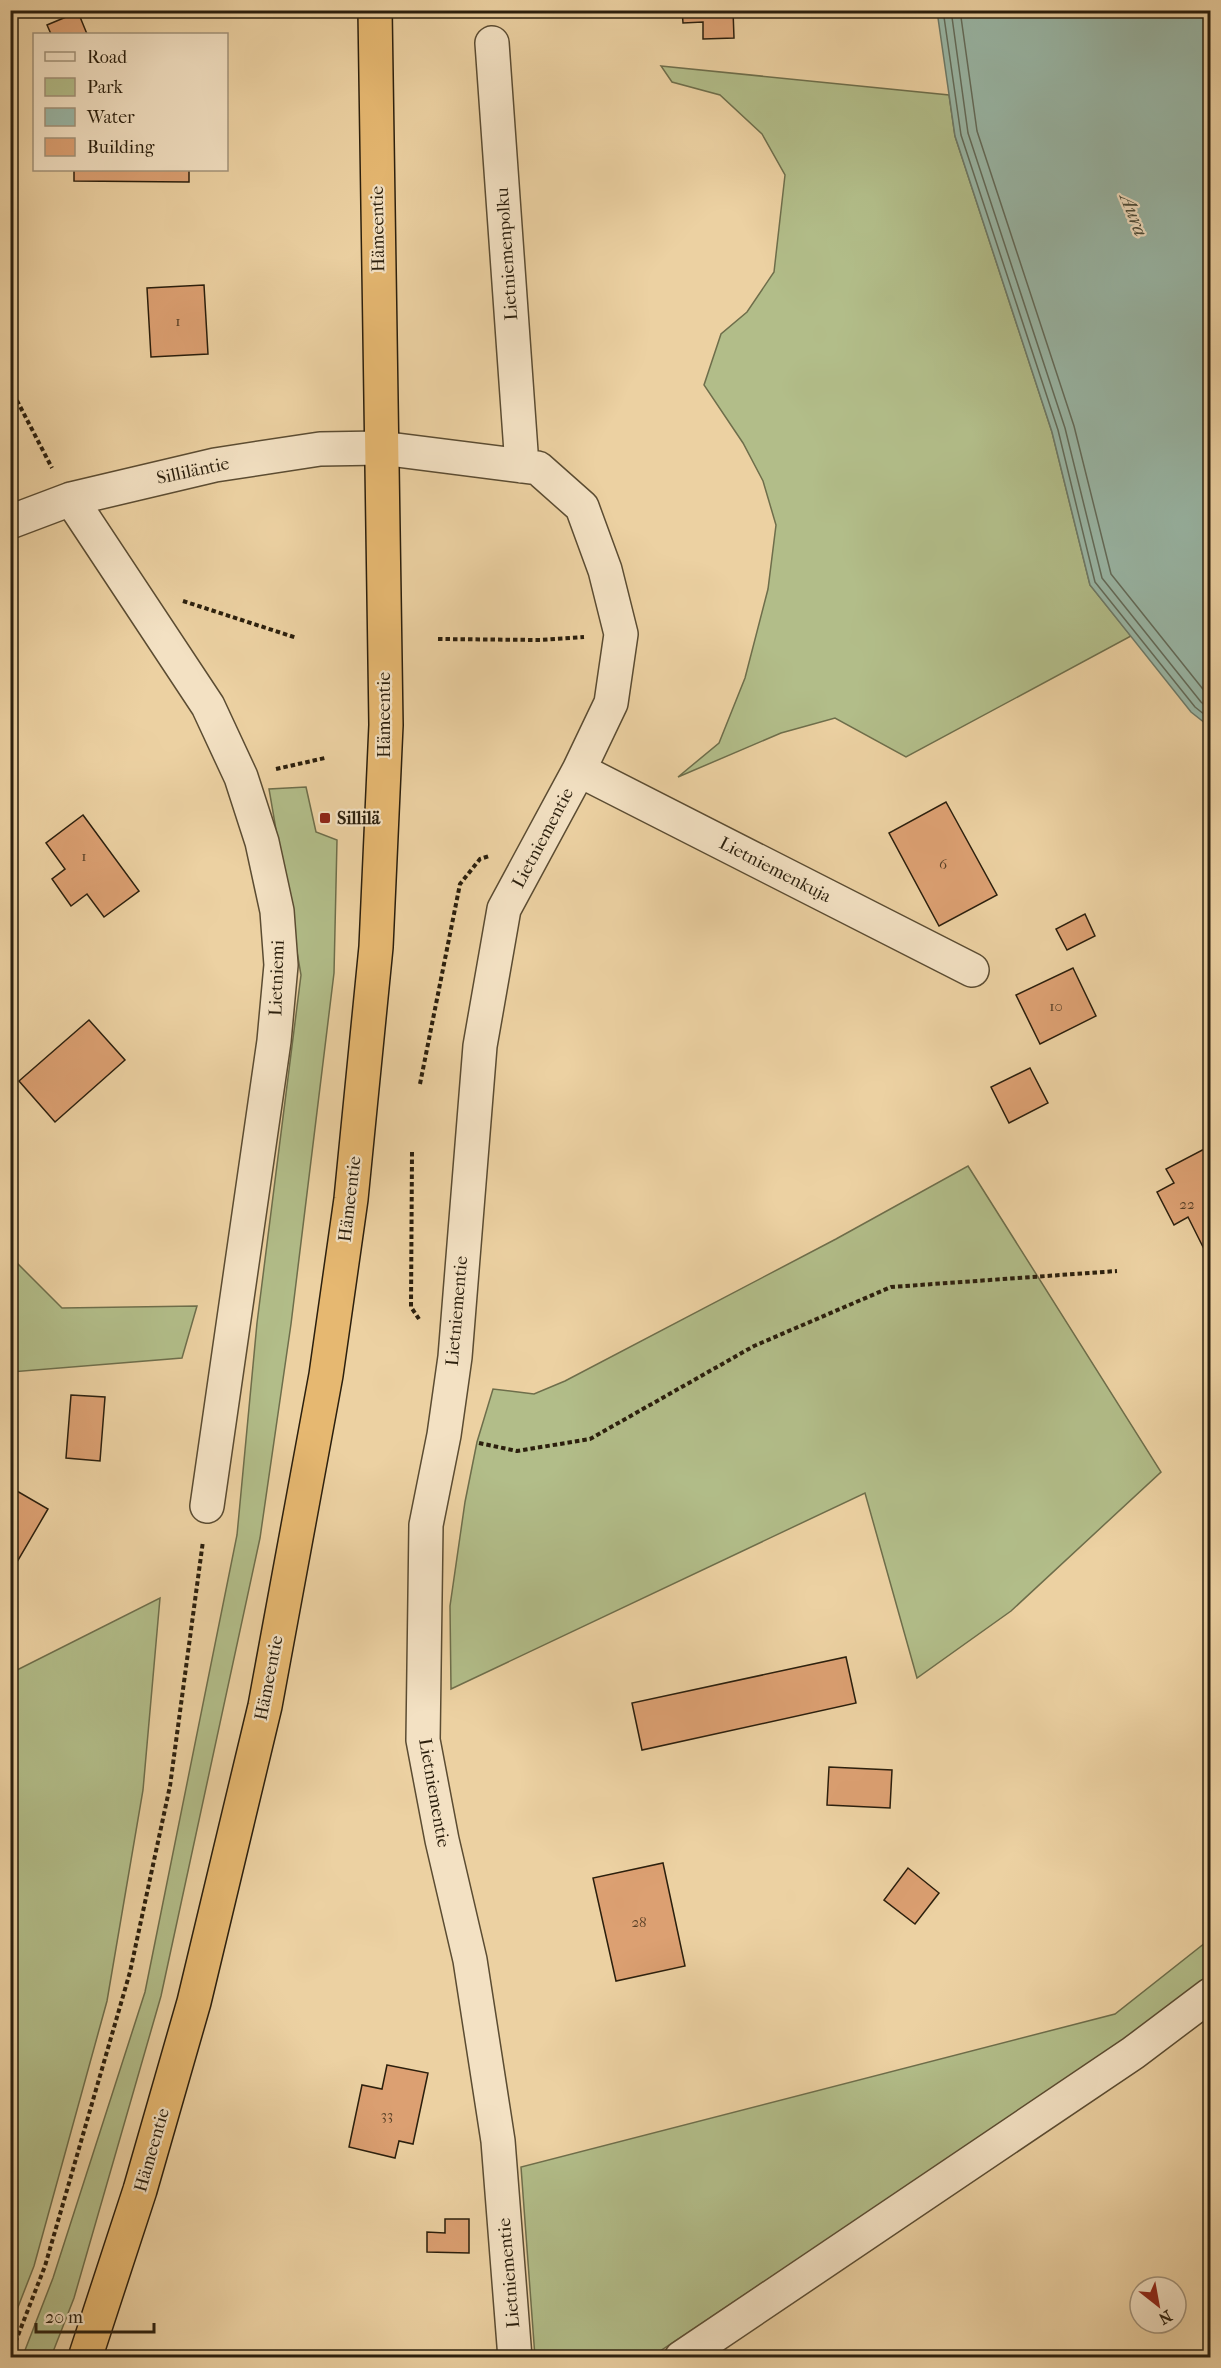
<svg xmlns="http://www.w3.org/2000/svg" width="1221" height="2368" viewBox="0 0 1221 2368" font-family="'IM FELL French Canon',serif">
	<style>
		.green { fill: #b2bd89; stroke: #6e6e4b; stroke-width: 1.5 }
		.water { fill: #99b7a7; stroke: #6d7a69; stroke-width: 1.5 }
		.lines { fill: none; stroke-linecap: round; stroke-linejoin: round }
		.shore { stroke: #626b5a; stroke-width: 1.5 }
		.building { fill: #dca072; stroke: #2b1f0d; stroke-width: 1.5 }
		.minor-casing { stroke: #5b4c32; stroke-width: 36 }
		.highway-casing { stroke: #2b1f0d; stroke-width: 36 }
		.path { stroke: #2b1f0d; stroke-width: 4; stroke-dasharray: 4.5 3; stroke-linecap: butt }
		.minor { stroke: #f3e1c3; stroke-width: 33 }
		.highway { stroke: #e6b871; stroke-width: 33 }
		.poi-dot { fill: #8f2418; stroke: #f3e1c3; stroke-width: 2 }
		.labels { text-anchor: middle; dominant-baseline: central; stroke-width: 4.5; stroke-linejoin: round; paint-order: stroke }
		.number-label { font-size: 15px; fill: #573f26 }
		.street-label { font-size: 18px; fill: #2b1f0d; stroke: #f3e1c3 }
		.poi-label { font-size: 18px; font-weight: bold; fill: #2b1f0d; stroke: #f3e1c3; text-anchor: start }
		.water-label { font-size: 20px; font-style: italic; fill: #4c4d3b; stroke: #f3e1c3 }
	</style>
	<rect width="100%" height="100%" fill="#ecd1a2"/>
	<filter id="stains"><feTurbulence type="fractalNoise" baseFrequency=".00333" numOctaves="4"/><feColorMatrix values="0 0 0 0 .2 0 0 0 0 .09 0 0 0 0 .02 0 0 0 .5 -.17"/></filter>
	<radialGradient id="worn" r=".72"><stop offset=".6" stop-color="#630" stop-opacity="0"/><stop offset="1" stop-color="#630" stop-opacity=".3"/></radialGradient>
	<path class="green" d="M661 66 949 95 955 136 1052 432 1090 585 1131 636 906 757 835 718 781 733 678 777 719 743 745 678 768 589 776 525 763 481 743 443 704 385 721 334 747 312 774 272 785 175 762 134 720 95 672 82Z
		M306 787 316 832 337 840 334 973 291 1324 260 1538 161 1996 74 2298 51 2357 22 2358 53 2278 145 1992 237 1535 257 1323 301 975 269 789Z
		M968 1166 1161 1472 1011 1611 917 1678 865 1493 451 1689 450 1606 465 1502 477 1442 493 1389 534 1394 565 1381 836 1239Z
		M11 1257 62 1308 197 1306 182 1358 11 1372Z
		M160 1598 143 1790 107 2001 34 2266 11 2325V1673Z
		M1210 1939V2007L1127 2040 651 2357H535L521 2167 1115 2014Z"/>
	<path class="water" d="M937 11H1210V727L1191 712 1090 585 1052 432 955 136Z"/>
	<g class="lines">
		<path class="shore" d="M943 10 961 135 1058 430 1095 582 1195 707 1210 719
			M951 10 968 133 1065 428 1102 578 1201 702 1210 710
			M960 10 977 131 1074 426 1111 574 1210 698"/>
	</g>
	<path class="building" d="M682 10H733L734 38 703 39V22L683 23Z
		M78 12 87 34H51L47 25Z
		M74 170H189V182L74 181Z
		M204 285 208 354 151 357 147 288Z
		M946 802 997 895 939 926 889 833Z
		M83 815 139 891 104 917 87 894 71 906 52 879 65 869 46 843Z
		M1085 914 1095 936 1067 950 1056 929Z
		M1073 968 1096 1016 1040 1044 1016 995Z
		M89 1020 125 1060 55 1122 19 1081Z
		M1030 1068 1048 1103 1009 1123 991 1087Z
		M1210 1146V1261L1188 1217 1174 1225 1157 1192 1174 1183 1166 1169Z
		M71 1395 105 1397 100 1461 66 1458Z
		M10 1487 48 1509 10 1574Z
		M846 1657 856 1703 642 1750 632 1703Z
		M829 1767 892 1770 890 1808 827 1805Z
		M663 1863 685 1966 616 1981 593 1878Z
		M908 1868 939 1893 915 1924 884 1900Z
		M387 2065 428 2073 413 2144 399 2141 395 2158 349 2147 362 2085 382 2089Z
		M445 2219H469V2253L427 2252V2232L445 2233Z"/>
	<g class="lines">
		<g class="minor-casing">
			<path id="minor" d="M492 43 522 466
				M71 499 208 706 241 777 262 842 277 911 281 965 274 1041 207 1506
				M10 522 71 499 215 465 320 449 381 448 538 468 582 507 605 570 621 634 611 703 579 770 504 909 480 1046 455 1357 444 1435 426 1525 423 1740 442 1840 470 1960 498 2141 515 2358
				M579 770 972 970
				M681 2358 1133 2053 1210 1995"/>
		</g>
		<g class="highway-casing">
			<path id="highway" d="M85 2358 140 2190 194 2002 265 1706 326 1375 351 1199 376 947 386 725 375 10"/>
		</g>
		<path class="path" d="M10 387 52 468
			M183 601 297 638
			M438 639 540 640 584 637
			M276 769 325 758
			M420 1084 460 884 480 859 489 856
			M412 1152 411 1307 419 1319
			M479 1443 517 1451 590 1439 754 1346 891 1287 1117 1271
			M10 2356 45 2266 130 1972 170 1786 203 1541"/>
		<use href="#minor" class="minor"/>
		<use href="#highway" class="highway"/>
	</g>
	<rect class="poi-dot" x="319" y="812" width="12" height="12" rx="3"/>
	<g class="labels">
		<g class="number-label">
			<text x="178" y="321">1</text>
			<text x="84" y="856">1</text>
			<text x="943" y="864">6</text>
			<text x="1056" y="1006">10</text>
			<text x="1187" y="1204">22</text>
			<text x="639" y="1922">28</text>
			<text x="387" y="2115">33</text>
		</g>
		<g class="street-label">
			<text transform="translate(378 229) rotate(-91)">Hämeentie</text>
			<text transform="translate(507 254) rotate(-94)">Lietniemenpolku</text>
			<text transform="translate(193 471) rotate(-12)">Silliläntie</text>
			<text transform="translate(384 715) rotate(-90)">Hämeentie</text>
			<text transform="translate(543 838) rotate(-62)">Lietniementie</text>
			<text transform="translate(775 870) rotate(27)">Lietniemenkuja</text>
			<text transform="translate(277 978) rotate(-88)">Lietniemi</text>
			<text transform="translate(350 1199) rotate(-83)">Hämeentie</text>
			<text transform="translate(457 1311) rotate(-85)">Lietniementie</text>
			<text transform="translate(269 1678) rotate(-79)">Hämeentie</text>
			<text transform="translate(434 1793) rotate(80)">Lietniementie</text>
			<text transform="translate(152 2150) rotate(-74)">Hämeentie</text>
			<text transform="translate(509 2273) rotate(-95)">Lietniementie</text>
		</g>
		<g class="poi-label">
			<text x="337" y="818">Sillilä</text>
		</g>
		<g class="water-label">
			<text transform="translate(1134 215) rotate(69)">Aura</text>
		</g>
	</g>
	<rect width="1221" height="2368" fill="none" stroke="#ecd1a2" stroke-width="36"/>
	<rect x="12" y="12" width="1197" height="2344" fill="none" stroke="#2b1f0d" stroke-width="3"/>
	<rect x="18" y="18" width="1185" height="2332" fill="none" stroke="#2b1f0d" stroke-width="1.5"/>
	<rect x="33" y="33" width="195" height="138" fill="#f3e1c3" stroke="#a3937a" stroke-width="1.5"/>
	<rect x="45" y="52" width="30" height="9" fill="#f3e1c3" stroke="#a3937a" stroke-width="1.5"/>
	<text x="87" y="63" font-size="18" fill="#2b1f0d">Road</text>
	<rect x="45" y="78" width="30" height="18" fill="#b2bd89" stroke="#a3937a" stroke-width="1.5"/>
	<text x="87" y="93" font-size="18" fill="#2b1f0d">Park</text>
	<rect x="45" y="108" width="30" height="18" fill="#99b7a7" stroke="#a3937a" stroke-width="1.5"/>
	<text x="87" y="123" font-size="18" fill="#2b1f0d">Water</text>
	<rect x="45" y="138" width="30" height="18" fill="#dca072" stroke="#a3937a" stroke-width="1.5"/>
	<text x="87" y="153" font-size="18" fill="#2b1f0d">Building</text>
	<g transform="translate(1158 2305) rotate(149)"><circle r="28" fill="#f3e1c3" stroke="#a3937a" stroke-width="1.5"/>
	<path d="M0-4.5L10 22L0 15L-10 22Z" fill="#8f2418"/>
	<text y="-9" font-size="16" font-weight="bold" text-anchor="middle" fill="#2b1f0d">N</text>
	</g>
	<path d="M36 2323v9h118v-9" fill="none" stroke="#2b1f0d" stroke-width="3"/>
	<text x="45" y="2323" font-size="18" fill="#2b1f0d" stroke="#f3e1c3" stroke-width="4.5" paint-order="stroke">20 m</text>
	<rect width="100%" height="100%" filter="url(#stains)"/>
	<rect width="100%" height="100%" fill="url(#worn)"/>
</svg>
